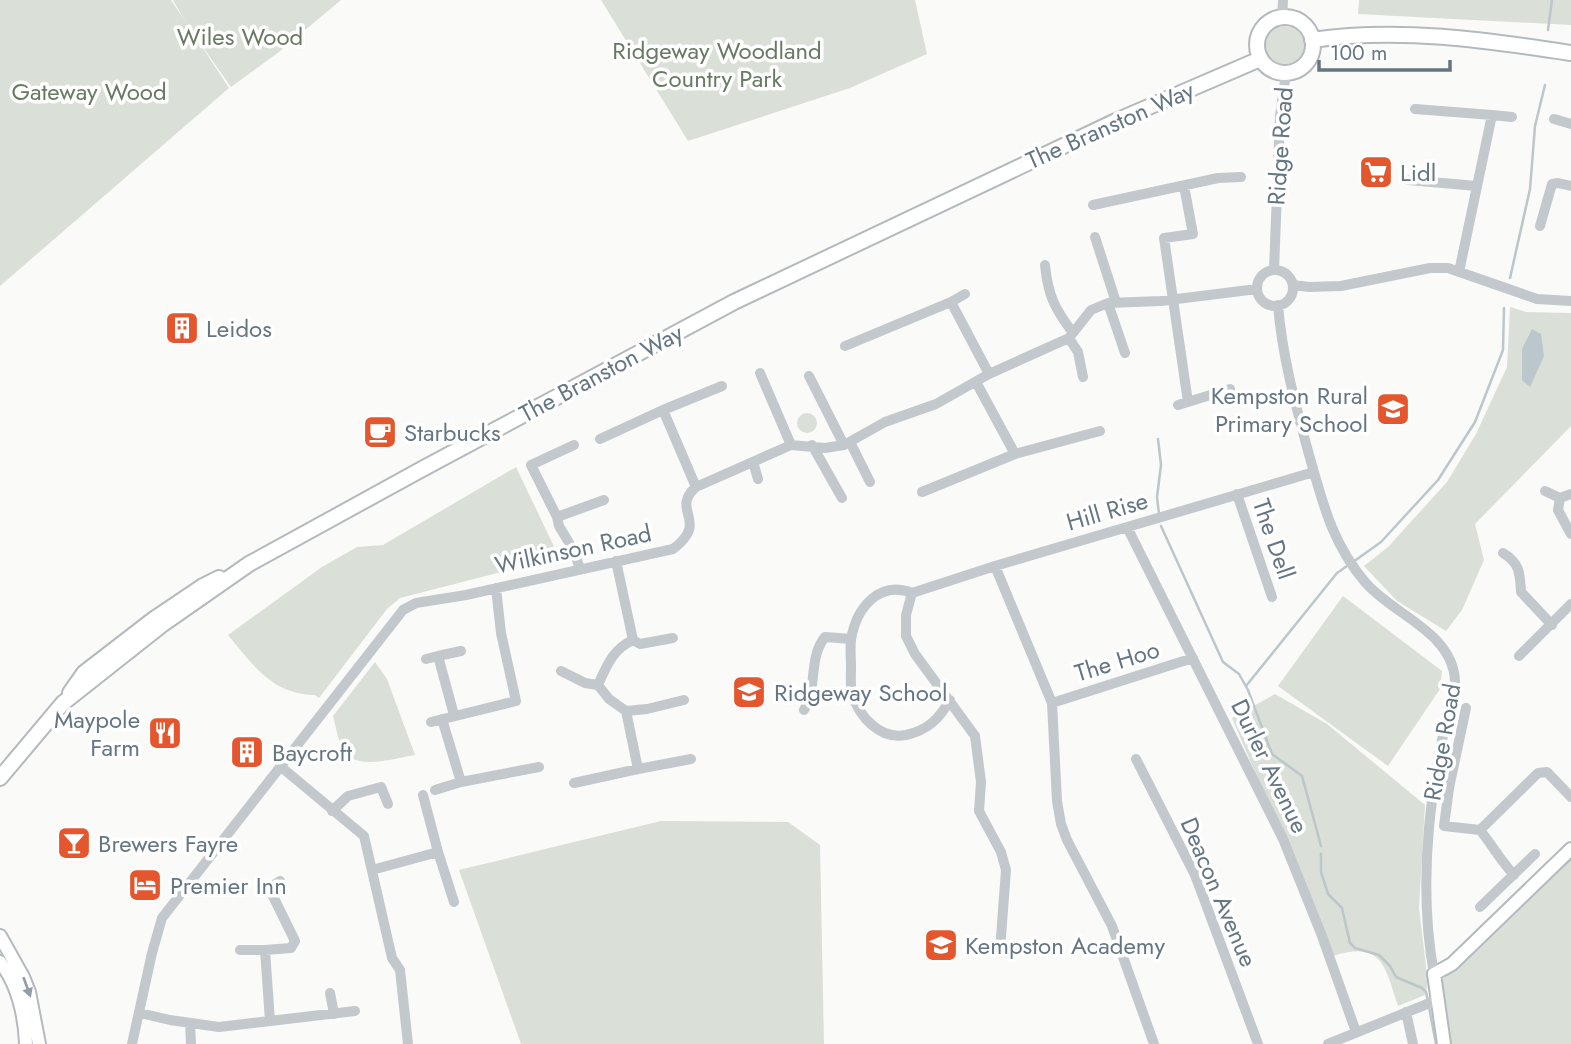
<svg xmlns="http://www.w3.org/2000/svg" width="1571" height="1044" viewBox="0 0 1571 1044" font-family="Jost,sans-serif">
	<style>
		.green { fill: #dadfd7 }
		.water { fill: #bbc7cb }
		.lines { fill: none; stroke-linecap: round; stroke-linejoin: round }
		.stream { stroke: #bbc7cb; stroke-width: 2.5 }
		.major-casing { stroke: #b5babe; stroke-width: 16 }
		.highway-casing { stroke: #b4b9bd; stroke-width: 18 }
		.minor { stroke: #c3c8cc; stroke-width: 10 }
		.major { stroke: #fff; stroke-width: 12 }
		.highway { stroke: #fff; stroke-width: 14 }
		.oneway { fill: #939fa8 }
		.labels { text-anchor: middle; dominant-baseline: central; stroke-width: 7; stroke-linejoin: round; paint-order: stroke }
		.park-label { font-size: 24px; fill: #687a64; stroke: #fff }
		.street-label { font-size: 24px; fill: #657683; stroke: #fff }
		.poi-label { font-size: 24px; fill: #657683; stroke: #fff; text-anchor: start }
	</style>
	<rect width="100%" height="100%" fill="#fafaf8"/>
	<path class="green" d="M0 0H171L185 21 173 0H341L279 52 231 87 193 33 229 88 0 286Z
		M601 0H915L927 54 850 88 688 141Z
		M1359 0H1571V25L1358 14Z
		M1263 47a21 21 0 1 1 42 0a21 21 0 1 1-42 0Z
		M1510 307 1526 312 1571 313V426L1475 524 1484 560 1462 610 1446 631 1397 601 1364 566 1388 547 1447 482 1476 434 1507 367Z
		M797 423a10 10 0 1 1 20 0a10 10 0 1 1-20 0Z
		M516 467 559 557 400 598 387 609 319 698 315 695C272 694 254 666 228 635L322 567 357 547 383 545Z
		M1343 596 1442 671 1440 689 1388 766 1278 686Z
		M375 662 387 679 415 755C396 758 358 770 346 753 338 743 336 727 333 716Z
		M1275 694 1327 724 1425 805 1419 908 1428 983 1425 995 1398 1006C1385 967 1383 940 1333 956L1232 718Z
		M661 821 788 822 820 845 824 1044H521L459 870Z
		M1571 852V1044H1448L1442 1003V980Z"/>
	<path class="water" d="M1532 329 1541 334 1544 356 1530 387 1522 380V349Z"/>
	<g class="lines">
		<path class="stream" d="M1548 30 1552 0
			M1510 278 1530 189 1535 126 1545 85
			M1158 439 1161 465 1157 497 1159 514
			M1161 526 1223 662 1239 674 1248 690 1272 754 1302 776 1321 846
			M1353 562 1381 542 1438 480 1475 422 1503 350 1504 308
			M1246 686 1337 573 1347 566
			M1321 854V872L1328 894 1342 908 1350 943 1355 948 1379 955 1390 966 1396 977 1422 988 1426 992 1428 1001
			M1429 1007 1436 1044"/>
		<g class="major-casing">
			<path id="major" d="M0 936 23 977 29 992 39 1044
				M0 962C18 984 25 1016 26 1044
				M1444 1044 1434 974 1452 964 1571 849"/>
		</g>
		<g class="highway-casing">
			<path id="highway" d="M1257 45a28 28 0 1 1 56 0a28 28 0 1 1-56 0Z
				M1312 40C1398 27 1486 40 1571 53
				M70 693 84 673 154 619 203 586 219 578
				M0 778 63 703 163 624 249 564 424 468 734 302 1116 121 1260 59"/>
		</g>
		<path class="minor" d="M1282 17 1283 0
			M1415 109 1492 115 1459 272
			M1492 115 1512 117
			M1554 119 1571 124
			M1408 180 1477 186
			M1184 186 1193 234 1164 238 1188 402
			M1093 205 1218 178 1241 177
			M1540 226 1552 184 1558 183 1571 186
			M1095 237 1116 302
			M1045 265C1048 296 1055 309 1073 333
			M1274 270 1280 116 1286 73
			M1257 288a18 18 0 1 1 36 0a18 18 0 1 1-36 0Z
			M1293 285 1309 287 1341 286 1430 268H1448L1537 299 1571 301
			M951 302 965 294
			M1108 303 1125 353
			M1278 305C1282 355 1295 403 1308 451 1322 500 1331 542 1365 582 1393 615 1453 632 1455 681 1432 777 1416 875 1434 974
			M1069 338 1078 352 1083 377
			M845 346 951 302 989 374
			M760 373 791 445
			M809 376 844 445
			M1178 405 1230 389
			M600 439 663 410
			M850 442 870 482
			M574 445 531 465 557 517 559 526 574 551 580 569
			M812 445 842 498
			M1015 454 1100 431
			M753 462 758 479
			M696 487 663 410 722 386
			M1545 491 1560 498 1571 494
			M922 492 1015 454 976 382
			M1237 494 1272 597
			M1560 498 1558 510 1571 534
			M557 517 604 500
			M1127 527 1283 839 1322 936 1356 1032
			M1503 553C1520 563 1520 574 1521 592L1552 625
			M995 566 1052 703 1057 801 1061 824 1067 840 1112 926 1154 1044
			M912 593 995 566 1314 472
			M633 640 640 644 673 638
			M438 656 461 651
			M1519 656 1571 604
			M426 659 438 656 454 715
			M561 671 585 683 598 685
			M950 700C939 719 928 730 906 735 880 740 859 717 852 693 850 686 851 675 851 667 851 658 850 648 851 640 856 608 879 580 912 593L906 615V636L915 654 975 736 981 782 979 811 1001 852 1006 870 1000 950
			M1052 703 1193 658
			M1466 708 1449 788 1444 826 1480 830
			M804 710C818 687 808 658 825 637L851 639
			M626 711 647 709 684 700
			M442 719 461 782
			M431 722 516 701 501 633 496 588
			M1136 759 1195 875 1258 1044
			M280 766 364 836 392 958 400 970 408 1044
			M638 769 691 759
			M574 783 638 769 626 711 609 699 598 685C607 665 613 649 633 640L616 561
			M435 790 461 782 539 767
			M423 795 438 852
			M332 811 348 796 381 787 388 804
			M372 870 438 852 454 902
			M1514 875C1501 861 1492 845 1480 830L1538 773 1547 772 1571 797
			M1480 907 1535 854
			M240 950H265
			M330 993 334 1014
			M1406 1012 1413 1044
			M140 1013 170 1020 219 1027 355 1011
			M270 1021 265 950 291 948 295 941 269 888 280 881
			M190 1023 191 1044
			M132 1044 152 953 162 918 403 610 416 603 466 595 673 549C711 520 669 511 696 487L791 445 825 448 844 445 885 422 936 404 989 374 1069 338 1091 310 1108 303 1161 301 1257 289
			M1328 1044 1437 1000"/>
		<use href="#major" class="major"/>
		<use href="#highway" class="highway"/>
	</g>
	<defs><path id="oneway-solid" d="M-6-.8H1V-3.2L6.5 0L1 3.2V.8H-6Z" transform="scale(1.75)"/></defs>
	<use class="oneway" href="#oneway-solid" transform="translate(27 987) rotate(70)"/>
	<defs>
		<g id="supermarket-square" transform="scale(1.75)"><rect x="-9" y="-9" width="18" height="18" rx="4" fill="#e4572e" stroke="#fff"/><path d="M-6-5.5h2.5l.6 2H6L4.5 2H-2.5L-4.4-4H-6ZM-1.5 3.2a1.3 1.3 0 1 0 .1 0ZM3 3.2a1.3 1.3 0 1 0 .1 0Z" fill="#fff"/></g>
		<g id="building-square" transform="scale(1.75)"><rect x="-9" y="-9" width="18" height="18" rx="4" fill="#e4572e" stroke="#fff"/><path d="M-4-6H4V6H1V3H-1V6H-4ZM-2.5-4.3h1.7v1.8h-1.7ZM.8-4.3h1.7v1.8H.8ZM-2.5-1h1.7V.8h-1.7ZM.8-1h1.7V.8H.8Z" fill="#fff"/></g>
		<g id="school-square" transform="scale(1.75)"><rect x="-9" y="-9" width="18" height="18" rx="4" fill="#e4572e" stroke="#fff"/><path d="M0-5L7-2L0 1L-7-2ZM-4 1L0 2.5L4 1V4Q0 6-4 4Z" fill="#fff"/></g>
		<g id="cafe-square" transform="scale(1.75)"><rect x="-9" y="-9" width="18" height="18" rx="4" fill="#e4572e" stroke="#fff"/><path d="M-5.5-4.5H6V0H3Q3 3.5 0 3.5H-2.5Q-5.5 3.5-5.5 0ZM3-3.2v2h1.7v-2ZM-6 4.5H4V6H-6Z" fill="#fff"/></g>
		<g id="restaurant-square" transform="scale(1.75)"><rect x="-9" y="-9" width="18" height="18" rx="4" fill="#e4572e" stroke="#fff"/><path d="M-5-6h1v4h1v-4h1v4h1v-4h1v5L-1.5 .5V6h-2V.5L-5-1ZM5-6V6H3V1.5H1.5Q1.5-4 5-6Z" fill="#fff"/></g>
		<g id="bar-square" transform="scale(1.75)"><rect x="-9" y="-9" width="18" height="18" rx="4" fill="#e4572e" stroke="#fff"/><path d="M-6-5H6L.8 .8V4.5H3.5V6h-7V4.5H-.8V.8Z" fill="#fff"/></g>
		<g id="hotel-square" transform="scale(1.75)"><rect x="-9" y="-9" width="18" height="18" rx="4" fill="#e4572e" stroke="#fff"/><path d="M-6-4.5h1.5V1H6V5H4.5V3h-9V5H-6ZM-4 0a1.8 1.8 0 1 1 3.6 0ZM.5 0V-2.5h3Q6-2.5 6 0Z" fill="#fff"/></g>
	</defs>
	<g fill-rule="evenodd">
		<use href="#supermarket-square" x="1376" y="172"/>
		<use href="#building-square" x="182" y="328"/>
		<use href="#school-square" x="1393" y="409"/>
		<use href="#cafe-square" x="380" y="432"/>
		<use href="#school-square" x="749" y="692"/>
		<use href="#restaurant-square" x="165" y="733"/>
		<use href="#building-square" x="247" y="752"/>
		<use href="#bar-square" x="74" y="843"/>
		<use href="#hotel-square" x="145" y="885"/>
		<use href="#school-square" x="941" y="945"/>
	</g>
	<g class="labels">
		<g class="park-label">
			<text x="240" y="36">Wiles Wood</text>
			<text x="717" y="50">Ridgeway Woodland<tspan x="717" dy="28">Country Park</tspan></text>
			<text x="89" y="91">Gateway Wood</text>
		</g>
		<g class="street-label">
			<text transform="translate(1110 125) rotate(-24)">The Branston Way</text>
			<text transform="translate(1280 146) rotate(-86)">Ridge Road</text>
			<text transform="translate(601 373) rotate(-28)">The Branston Way</text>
			<text transform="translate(1107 511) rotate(-16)">Hill Rise</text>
			<text transform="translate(1274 539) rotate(71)">The Dell</text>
			<text transform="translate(573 549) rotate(-12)">Wilkinson Road</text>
			<text transform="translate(1117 661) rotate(-17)">The Hoo</text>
			<text transform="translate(1442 742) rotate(-80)">Ridge Road</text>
			<text transform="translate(1270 766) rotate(64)">Durler Avenue</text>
			<text transform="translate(1219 892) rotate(67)">Deacon Avenue</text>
		</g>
		<g class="poi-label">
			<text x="1400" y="172">Lidl</text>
			<text x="206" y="328">Leidos</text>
			<text x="1368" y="395" text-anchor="end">Kempston Rural<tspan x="1368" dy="28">Primary School</tspan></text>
			<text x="404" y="432">Starbucks</text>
			<text x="774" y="692">Ridgeway School</text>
			<text x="140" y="719" text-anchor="end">Maypole<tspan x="140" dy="28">Farm</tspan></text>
			<text x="272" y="752">Baycroft</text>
			<text x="98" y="843">Brewers Fayre</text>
			<text x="170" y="885">Premier Inn</text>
			<text x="965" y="945">Kempston Academy</text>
		</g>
	</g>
	<path d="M1319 60v10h131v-10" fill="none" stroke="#657683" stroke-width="3.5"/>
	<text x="1330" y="60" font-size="21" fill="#657683" stroke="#ffffff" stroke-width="5" paint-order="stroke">100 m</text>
</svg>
